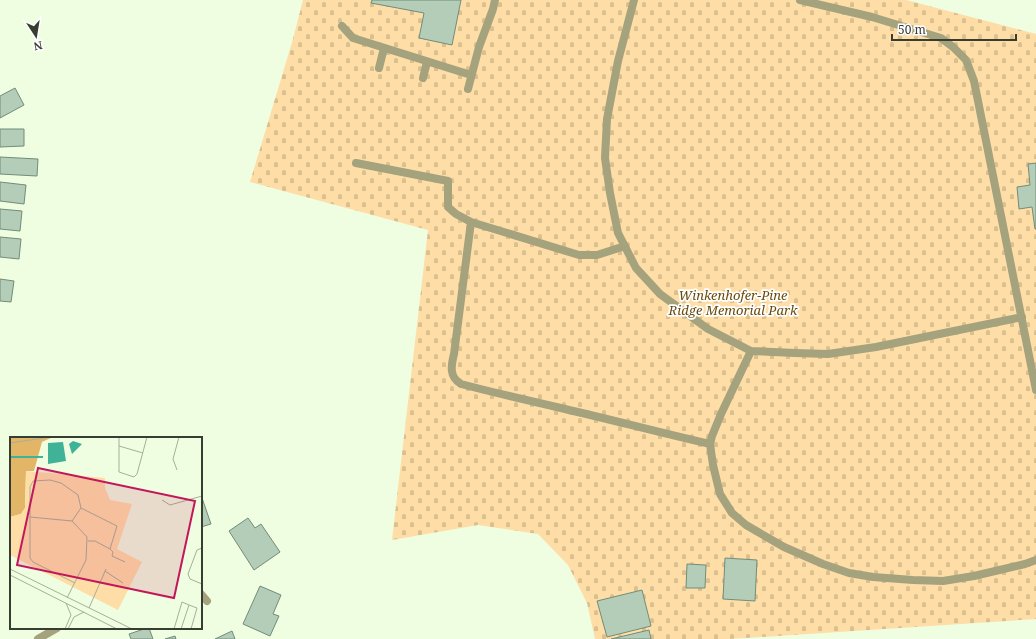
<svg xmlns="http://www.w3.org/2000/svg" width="1036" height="639" viewBox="0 0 1036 639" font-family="'Noto Serif',serif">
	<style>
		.cemetery { fill: url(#cemetery-stones) }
		.building { fill: #b3cdb8; stroke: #738c78 }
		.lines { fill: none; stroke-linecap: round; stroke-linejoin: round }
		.service { stroke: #a5a27e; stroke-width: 8 }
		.minor { stroke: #a5a27e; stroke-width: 8 }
		.labels { text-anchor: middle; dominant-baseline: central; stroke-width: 3.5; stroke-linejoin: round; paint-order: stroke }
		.park-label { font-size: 13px; font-style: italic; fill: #684a0a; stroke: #fff }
		.inset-river { fill: none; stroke: #3fb298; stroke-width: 2 }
		.inset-road { fill: none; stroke: #a6b09a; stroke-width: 1 }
		.view { fill: #c2185b; fill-opacity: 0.15; stroke: #c2185b; stroke-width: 2 }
		.inset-edge { fill: none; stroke: #383d32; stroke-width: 2 }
	</style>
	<defs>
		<pattern id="cemetery-stones" width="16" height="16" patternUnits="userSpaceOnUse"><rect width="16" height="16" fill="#fedda6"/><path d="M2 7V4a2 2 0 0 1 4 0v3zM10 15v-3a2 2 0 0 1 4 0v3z" fill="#dabf8f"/></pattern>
	</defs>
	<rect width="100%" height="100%" fill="#effde0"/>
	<path class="cemetery" d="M303 0H906L1036 34V619L730 639H595L587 603 568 565 538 534 478 525 392 540 428 230 250 182 293 39Z"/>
	<path class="building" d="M372 0H461L452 45 419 38 424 13 371 3Z
		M15 88 24 105 0 118V96Z
		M0 129H24V146L0 147Z
		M0 157 38 159 37 176 0 174Z
		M1036 163V229H1035L1032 207 1019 209 1017 187 1030 185 1028 164Z
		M0 182 26 185 24 204 0 201Z
		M0 209 22 211 20 231 0 229Z
		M0 237 21 239 19 259 0 257Z
		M0 279 14 281 11 302 0 301Z
		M201 495 211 524 201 527Z
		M248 518 255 528 261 524 280 552 254 570 229 531Z
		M725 558 757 560 755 601 723 599Z
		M687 564 706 565 705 588H686Z
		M260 586 281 595 273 614 279 616 270 636 243 624Z
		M642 590 651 626 607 637 597 601Z
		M147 628H149L153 639H131L129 634Z
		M649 630 651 639H611Z
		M232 631 235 639H215Z
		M175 636 176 639H165Z"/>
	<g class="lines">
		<path class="service" d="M634 0 618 61 607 119 605 158 610 193 618 233 636 268 660 294 708 329 751 351 795 353 828 354 876 347 1022 317
			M800 0 872 17 941 38 953 47 966 60 974 81 1036 390
			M342 26 353 38 471 75
			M379 68 384 48
			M423 78 427 62
			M468 89 479 47 493 9 495 0
			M356 163 448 181V207L456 214 471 222 579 255H597L625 246
			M471 222 454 354C451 366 449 377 461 384 495 393 530 401 565 409 613 420 661 433 710 444
			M751 351 721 414 712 436 710 444 713 465 720 494 732 513 746 525 784 547 823 564 849 573 873 577 913 580 943 581 974 576 1025 564 1036 560"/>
		<path class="minor" d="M201 594 207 601
			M38 639 57 628"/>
	</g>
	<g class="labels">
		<g class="park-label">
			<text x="733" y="295">Winkenhofer-Pine<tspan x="733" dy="15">Ridge Memorial Park</tspan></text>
		</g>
	</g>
	<g transform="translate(10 437)">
		<rect width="192" height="192" fill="#effde0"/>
		<path d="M0 0H43L32 5 24 34H16L15 71 11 77 0 80Z" fill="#e3b667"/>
		<path d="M16 34 95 41V51L100 63 122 67 107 112 132 125 108 173 0 118V80L11 77 15 71Z" fill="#fedda6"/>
		<path d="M63 4 72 7 62 17 59 7ZM53 5 56 24 38 27V6Z" fill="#3fb298"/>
		<path class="inset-river" d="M0 20H33"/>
		<path class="inset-road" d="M109 0V35L124 40 127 37 137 0M0 6 40 0M109 9 133 16M167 33 163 22 169 0M152 63 160 68 192 59M71 71 107 89 100 112M20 80 62 84 77 100 76 123 57 161M62 84 71 71 68 58 51 46 40 43 23 44 20 50V121L23 125 65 146M78 104H85L100 112 103 115 102 119 115 125M192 111 187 113 178 137 180 142 192 147M0 132 122 192M95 134 113 146M0 138 107 192M179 168 187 171 181 192M79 171 96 132M55 192 61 178 56 166M58 192 64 180 74 175M164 192 172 165 179 168 171 192"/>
		<path class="view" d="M28 31 185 64 164 161 7 128Z"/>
		<rect width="192" height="192" class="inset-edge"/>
	</g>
	<g transform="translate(36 36) rotate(168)" stroke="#ffffff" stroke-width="3" paint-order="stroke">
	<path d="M0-3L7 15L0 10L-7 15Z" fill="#383d32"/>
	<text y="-6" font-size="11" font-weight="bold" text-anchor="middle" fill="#383d32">N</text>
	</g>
	<path d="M892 34v6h124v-6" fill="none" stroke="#383d32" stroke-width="2"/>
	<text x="898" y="34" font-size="12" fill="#383d32" stroke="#ffffff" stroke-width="3" paint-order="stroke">50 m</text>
</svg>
